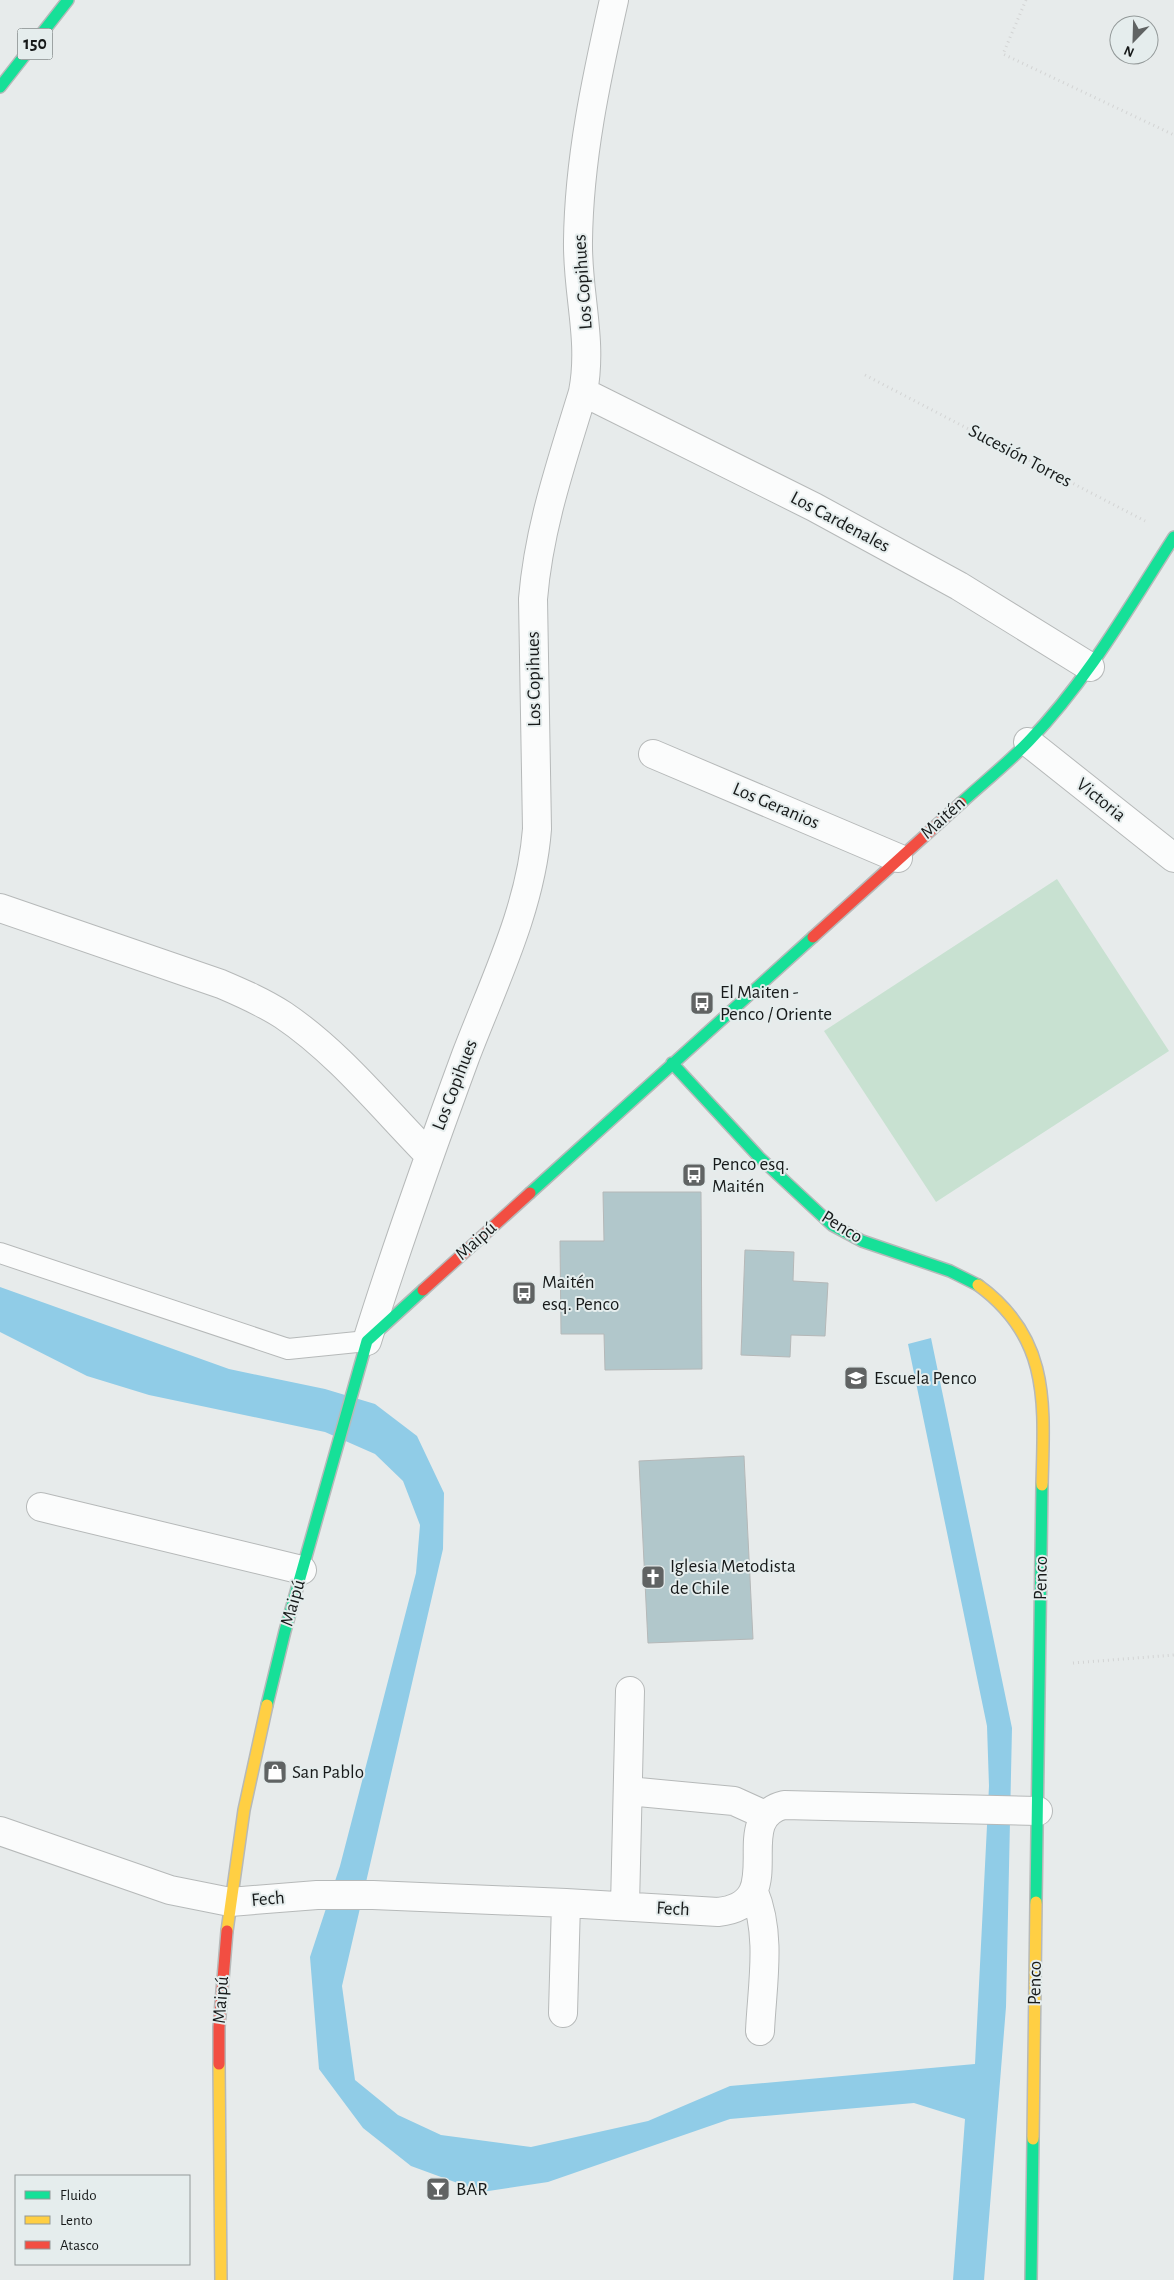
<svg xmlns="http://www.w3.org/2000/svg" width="1174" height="2280" viewBox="0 0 1174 2280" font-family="'Alegreya Sans',sans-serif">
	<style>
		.green { fill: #c8e1d1 }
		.water { fill: #90cce7 }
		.building { fill: #b1c7cb; stroke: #b5b8b8 }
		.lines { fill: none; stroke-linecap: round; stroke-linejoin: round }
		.lane-casing { stroke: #b6b9b9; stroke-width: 22 }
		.street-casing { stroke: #b6b9b9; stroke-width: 30 }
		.fast-casing { stroke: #b6b9b9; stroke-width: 14 }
		.slow-casing { stroke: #b6b9b9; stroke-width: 14 }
		.jam-casing { stroke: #b6b9b9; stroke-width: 14 }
		.path { stroke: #d3d4d4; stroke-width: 3; stroke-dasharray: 1 4; stroke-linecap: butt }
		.lane { stroke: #fbfcfc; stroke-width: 20 }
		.street { stroke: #fbfcfc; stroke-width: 28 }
		.fast { stroke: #16e098; stroke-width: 11 }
		.slow { stroke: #ffcf43; stroke-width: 11 }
		.jam { stroke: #f24e42; stroke-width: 11 }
		.labels { text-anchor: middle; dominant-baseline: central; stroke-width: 4; stroke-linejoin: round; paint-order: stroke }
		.shield { fill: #e5eded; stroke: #555959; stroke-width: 1 }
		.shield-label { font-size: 18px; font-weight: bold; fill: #171a1a }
		.street-label { font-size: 19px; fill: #171a1a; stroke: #e5eded }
		.poi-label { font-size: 19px; fill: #171a1a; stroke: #e5eded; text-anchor: start }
	</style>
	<rect width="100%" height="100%" fill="#e7ebeb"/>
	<path class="green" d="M1057 879 1169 1051 936 1202 824 1031Z"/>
	<path class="water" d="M0 1287 229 1369 325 1389 375 1404 417 1436 444 1493 443 1549 342 1986 355 2080 398 2115 441 2135 531 2147 648 2121 730 2086 975 2064 989 1786 987 1726 908 1344 931 1338 1012 1728 1006 2007 984 2280H953L965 2119 914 2103 730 2119 548 2182 482 2192 411 2166 363 2128 319 2069 310 1957 340 1866 416 1573 420 1525 403 1481 375 1454 325 1432 149 1395 87 1376 0 1332Z"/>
	<path class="building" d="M603 1192H701L702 1369 605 1370 604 1334H561L560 1241H604Z
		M745 1250 794 1252 793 1281 828 1283 825 1336 791 1335 790 1357 741 1355Z
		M744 1456 753 1639 648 1643 639 1461Z"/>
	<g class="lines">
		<g class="lane-casing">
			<path id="lane" d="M0 1253 288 1349 367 1341"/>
		</g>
		<g class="street-casing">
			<path id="street" d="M583 392 814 507 959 586 1090 667
				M1028 742 1174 858
				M653 754 898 858
				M0 908 221 984C242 993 263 1002 283 1015 338 1052 382 1107 429 1155
				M367 1341C397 1245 431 1150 466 1055 494 982 531 908 537 829L533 599C539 526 562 461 583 392 593 340 577 293 578 241 579 159 596 80 614 0
				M41 1507 302 1570
				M628 1791 734 1801 765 1815
				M0 1831 170 1890 230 1902 317 1895H373L566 1903 718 1912C793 1904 727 1819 784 1805L1038 1811
				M754 1892C772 1935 762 1986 760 2031
				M625 1906 630 1691
				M563 2013 566 1903"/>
		</g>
		<g class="fast-casing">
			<path id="fast" d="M0 87 68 0
				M961 803C984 782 1008 763 1029 741 1087 681 1129 607 1174 537
				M672 1063 759 1157 832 1225 862 1241 950 1271 978 1285
				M530 1193 813 937
				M267 1705 285 1631 367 1341 423 1290
				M1036 1902 1042 1485
				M1031 2280 1033 2139"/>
		</g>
		<g class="slow-casing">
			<path id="slow" d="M978 1285C1051 1338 1044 1404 1042 1485
				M227 1931 244 1810 267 1705
				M219 2064 221 2280
				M1033 2139 1036 1902"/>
		</g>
		<g class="jam-casing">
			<path id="jam" d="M813 937 961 803
				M423 1290 530 1193
				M219 2064V2027L227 1931"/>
		</g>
		<path class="path" d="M1026 0 1003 54 1174 135
			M865 375 1145 521
			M1073 1663 1174 1655"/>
		<use href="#lane" class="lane"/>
		<use href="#street" class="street"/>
		<use href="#fast" class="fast"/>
		<use href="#slow" class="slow"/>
		<use href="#jam" class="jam"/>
	</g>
	<defs>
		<g id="bus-square" transform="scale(1.25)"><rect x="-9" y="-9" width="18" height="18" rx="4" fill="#606363" stroke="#e5eded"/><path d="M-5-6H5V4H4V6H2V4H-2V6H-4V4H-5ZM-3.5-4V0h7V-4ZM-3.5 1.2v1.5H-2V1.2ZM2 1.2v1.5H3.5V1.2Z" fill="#fff"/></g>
		<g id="school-square" transform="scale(1.25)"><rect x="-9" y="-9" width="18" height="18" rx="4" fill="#606363" stroke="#e5eded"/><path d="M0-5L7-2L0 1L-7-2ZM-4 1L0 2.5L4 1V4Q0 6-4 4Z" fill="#fff"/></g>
		<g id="church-square" transform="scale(1.25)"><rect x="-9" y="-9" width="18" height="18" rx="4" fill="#606363" stroke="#e5eded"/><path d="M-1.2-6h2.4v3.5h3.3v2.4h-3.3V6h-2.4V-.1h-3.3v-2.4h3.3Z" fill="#fff"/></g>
		<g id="shop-square" transform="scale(1.25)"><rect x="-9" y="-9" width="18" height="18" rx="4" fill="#606363" stroke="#e5eded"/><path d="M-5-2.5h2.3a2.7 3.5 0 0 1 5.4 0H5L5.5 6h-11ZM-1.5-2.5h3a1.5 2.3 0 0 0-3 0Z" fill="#fff"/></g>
		<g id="bar-square" transform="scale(1.25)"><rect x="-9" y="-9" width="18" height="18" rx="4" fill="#606363" stroke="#e5eded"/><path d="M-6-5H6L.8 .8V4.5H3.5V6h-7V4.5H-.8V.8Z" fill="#fff"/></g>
	</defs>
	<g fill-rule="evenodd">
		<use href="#bus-square" x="702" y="1003"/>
		<use href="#bus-square" x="694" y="1175"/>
		<use href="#bus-square" x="524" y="1293"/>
		<use href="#school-square" x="856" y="1378"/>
		<use href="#church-square" x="653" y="1577"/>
		<use href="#shop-square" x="275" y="1772"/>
		<use href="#bar-square" x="438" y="2189"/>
	</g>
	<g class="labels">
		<rect class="shield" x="17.5" y="28.5" width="35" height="31" rx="4"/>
		<g class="shield-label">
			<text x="35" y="44">150</text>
		</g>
		<g class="street-label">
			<text transform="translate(583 282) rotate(-94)">Los Copihues</text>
			<text transform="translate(1020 456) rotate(28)">Sucesión Torres</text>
			<text transform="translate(840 522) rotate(28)">Los Cardenales</text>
			<text transform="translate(534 679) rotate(-91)">Los Copihues</text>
			<text transform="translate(1101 800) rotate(39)">Victoria</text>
			<text transform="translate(776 806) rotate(23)">Los Geranios</text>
			<text transform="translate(943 818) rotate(-42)">Maitén</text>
			<text transform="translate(455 1085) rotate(-69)">Los Copihues</text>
			<text transform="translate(842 1227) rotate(32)">Penco</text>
			<text transform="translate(476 1241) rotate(-42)">Maipú</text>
			<text transform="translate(1041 1578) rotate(-89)">Penco</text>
			<text transform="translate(293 1603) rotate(-74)">Maipú</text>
			<text transform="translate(268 1899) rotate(-5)">Fech</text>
			<text transform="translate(673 1909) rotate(3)">Fech</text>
			<text transform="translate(1035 1983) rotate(-89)">Penco</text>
			<text transform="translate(221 2000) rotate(-86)">Maipú</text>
		</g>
		<g class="poi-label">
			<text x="720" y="992">El Maiten -<tspan x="720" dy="22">Penco / Oriente</tspan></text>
			<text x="712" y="1164">Penco esq.<tspan x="712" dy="22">Maitén</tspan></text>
			<text x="542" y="1282">Maitén<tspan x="542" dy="22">esq. Penco</tspan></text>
			<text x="874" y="1378">Escuela Penco</text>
			<text x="670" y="1566">Iglesia Metodista<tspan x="670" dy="22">de Chile</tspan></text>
			<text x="292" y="1772">San Pablo</text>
			<text x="456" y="2189">BAR</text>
		</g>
	</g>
	<rect x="15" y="2175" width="175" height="90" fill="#e5eded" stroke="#939999"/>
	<rect x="25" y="2191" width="25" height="8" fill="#16e098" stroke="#939999"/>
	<text x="60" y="2200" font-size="15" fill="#171a1a">Fluido</text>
	<rect x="25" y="2216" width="25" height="8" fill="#ffcf43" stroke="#939999"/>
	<text x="60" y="2225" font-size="15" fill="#171a1a">Lento</text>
	<rect x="25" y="2241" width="25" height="8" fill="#f24e42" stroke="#939999"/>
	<text x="60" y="2250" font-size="15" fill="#171a1a">Atasco</text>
	<g transform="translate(1134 40) rotate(203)"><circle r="24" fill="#e5eded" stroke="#939999"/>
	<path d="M0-4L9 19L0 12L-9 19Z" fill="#606363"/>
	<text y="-8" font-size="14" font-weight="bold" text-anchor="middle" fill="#171a1a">N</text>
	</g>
</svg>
